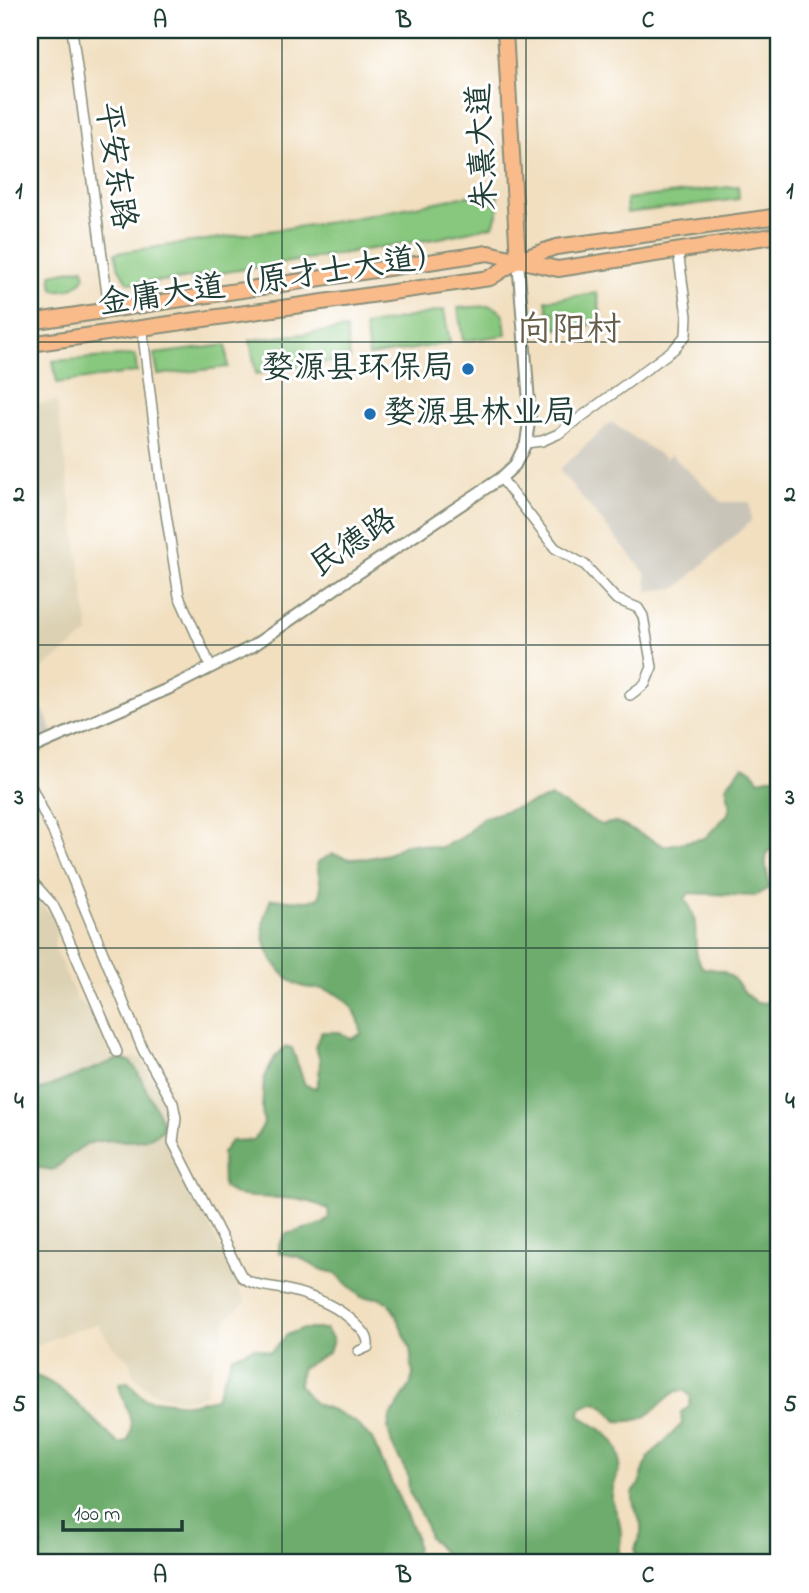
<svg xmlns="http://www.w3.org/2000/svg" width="809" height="1593" viewBox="0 0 809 1593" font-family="'Indie Flower','LXGW WenKai TC',sans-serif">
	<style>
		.built { fill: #dcd1b2 }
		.industrial { fill: #c9c4b8 }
		.green { fill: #87c77e; stroke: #538259; stroke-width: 2 }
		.forest { fill: #6dac6d; stroke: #467450; stroke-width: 2 }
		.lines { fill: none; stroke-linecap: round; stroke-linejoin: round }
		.minor-casing { stroke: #888e7a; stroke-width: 12 }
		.tertiary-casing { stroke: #888e7a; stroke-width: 14 }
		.primary-casing { stroke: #888e7a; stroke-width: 18 }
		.minor { stroke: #fff; stroke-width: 9 }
		.tertiary { stroke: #fff; stroke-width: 10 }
		.primary { stroke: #fabb8b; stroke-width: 14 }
		.grid { fill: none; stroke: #1f3d34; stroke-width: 2; stroke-opacity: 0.55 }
		.poi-dot { fill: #1f6fb2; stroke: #fff; stroke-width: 2.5 }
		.labels { text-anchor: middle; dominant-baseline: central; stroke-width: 6; stroke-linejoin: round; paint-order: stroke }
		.street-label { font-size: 32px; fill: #1f3d34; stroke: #fff }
		.poi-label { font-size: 32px; fill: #1f3d34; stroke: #fff; text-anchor: end }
		.quarter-label { font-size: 35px; fill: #665e49; stroke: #fff }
		.neatline { fill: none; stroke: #1f3d34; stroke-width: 2.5 }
		.grid-label { font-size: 23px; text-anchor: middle; font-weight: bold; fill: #1f3d34 }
	</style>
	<rect width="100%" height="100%" fill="#fff"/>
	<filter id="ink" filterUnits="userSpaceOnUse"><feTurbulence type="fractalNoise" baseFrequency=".0143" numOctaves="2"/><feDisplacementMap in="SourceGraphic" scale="14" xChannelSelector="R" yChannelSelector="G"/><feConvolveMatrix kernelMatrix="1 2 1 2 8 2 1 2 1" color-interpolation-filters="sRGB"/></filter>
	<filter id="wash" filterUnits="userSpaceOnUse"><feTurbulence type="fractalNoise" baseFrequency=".00686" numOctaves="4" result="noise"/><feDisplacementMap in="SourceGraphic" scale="28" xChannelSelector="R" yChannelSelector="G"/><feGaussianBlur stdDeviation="1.57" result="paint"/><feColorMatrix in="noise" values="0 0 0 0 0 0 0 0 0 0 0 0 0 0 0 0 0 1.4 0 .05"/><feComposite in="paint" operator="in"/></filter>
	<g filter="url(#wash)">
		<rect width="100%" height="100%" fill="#f1dfc0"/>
		<path class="built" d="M57 401 89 633 30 678V405Z
			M30 892 52 916 57 927 54 947 77 1000 93 1011 115 1066 134 1057 141 1058 165 1102 170 1118 168 1140 246 1302 227 1318 205 1394 191 1399 171 1398 149 1390 132 1373 130 1360 112 1346 98 1324 68 1332 30 1348Z"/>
		<path class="industrial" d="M611 422 666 459 671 455 722 502H750L751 521 677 588 648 591 645 573 559 470Z
			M30 711H44L53 733 30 742Z"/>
		<path class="green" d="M738 186 739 199 627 213 626 199Z
			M493 191 497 193 499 208 493 226 440 238 176 280 133 283 128 282 119 269 115 253 338 221Z
			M83 268 85 276C79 287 66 293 53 289L51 274Z
			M597 293 602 323 555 329 554 313 548 312 546 300Z
			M489 306C506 309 504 320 506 335L463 341 458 308Z
			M444 310 450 343 369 356 365 326Z
			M346 329 350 359 256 374 250 340Z
			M226 345 228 367 158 375 154 354Z
			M135 355 137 372 57 383 53 361Z"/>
		<path class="forest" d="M743 766 753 771 759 780 777 776 779 778V847L768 851C762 869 770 873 769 888L755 896 689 893 685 899C705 926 687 946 703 968 740 970 732 986 757 1003L779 1002V1094L772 1106 768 1135 779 1210V1563H636L635 1549 641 1533V1524L633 1502V1493L639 1484 648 1458 682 1424 681 1412 689 1407 691 1397 685 1391H677C652 1407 652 1424 617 1421L605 1407 595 1402 581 1408 580 1416C603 1430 627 1443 618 1473 615 1482 611 1490 612 1500 614 1507 617 1513 619 1520 623 1536 620 1548 616 1563H502L468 1557H447L429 1537 424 1521 409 1491 408 1475 392 1445 388 1428 390 1417 410 1386 413 1375 410 1348 396 1315 389 1303 379 1298 361 1297 335 1273 319 1269 299 1257 279 1253V1245L286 1234 323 1224 329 1218 328 1209C314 1202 299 1199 283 1198 262 1196 240 1201 223 1187L222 1153 231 1141 254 1140 264 1124 262 1110 264 1079 275 1057 285 1047 292 1048 305 1085 316 1088 319 1077 320 1060 315 1047 321 1032H340L350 1039 361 1034C361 1012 344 993 322 989 315 987 308 989 301 986 278 977 259 945 264 920 265 913 268 906 271 899L307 901 319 898C323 886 318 875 317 862L333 854 350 859 368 858 388 854 403 845 412 843 439 848 463 837 482 818 551 797 601 825 616 822 664 846 705 838 728 814 730 805 726 786Z
			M118 1059 130 1061 136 1069 162 1121 163 1129C143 1149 116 1136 93 1142 75 1147 67 1161 52 1170L30 1166V1094Z
			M301 1329H326L333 1340 329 1352 301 1369 299 1385 315 1404 333 1410 355 1422 372 1439 415 1534 417 1550 405 1563H30V1556L37 1554 42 1546 33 1510 36 1493 30 1473V1375C59 1378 97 1425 119 1444L127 1442C139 1422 121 1403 119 1383L128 1382 144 1399 188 1404 216 1398 232 1357 254 1347 271 1352 287 1335Z"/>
	</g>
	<g filter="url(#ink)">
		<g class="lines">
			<g class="minor-casing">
				<path id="minor" d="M72 30 109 309
					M142 327 161 482 179 596 211 667
					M526 443 542 441 558 434 674 349 686 335 687 316 678 251
					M501 478 555 548 585 565 616 599 638 608 643 616 652 667 645 684 630 695
					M30 784 54 834 143 1050 173 1103 176 1118 173 1142 242 1277C255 1287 272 1286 288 1290 313 1296 338 1306 356 1324 363 1331 369 1336 368 1347L359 1351
					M30 879 53 905 60 919 117 1052"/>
			</g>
			<g class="tertiary-casing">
				<path id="tertiary" d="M30 749 170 688 253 646 339 586 501 478 515 465 526 443 530 415 518 260"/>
			</g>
			<g class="primary-casing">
				<path id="primary" d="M505 30 518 260
					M30 322 488 253 518 260 556 247 779 216
					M30 344 490 278 518 260 558 269 779 235"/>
			</g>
			<use href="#minor" class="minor"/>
			<use href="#tertiary" class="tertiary"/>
			<use href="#primary" class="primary"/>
		</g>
	</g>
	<path class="grid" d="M282 30V1563M526 30V1563M30 342H779M30 645H779M30 948H779M30 1251H779"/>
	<g class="poi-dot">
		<circle cx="468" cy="369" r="7"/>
		<circle cx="370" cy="414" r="7"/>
	</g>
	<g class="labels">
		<g class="street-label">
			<text transform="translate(484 147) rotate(-93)">朱熹大道</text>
			<text transform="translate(114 166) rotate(82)">平安东路</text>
			<text transform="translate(273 281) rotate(-8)">金庸大道（原才士大道）</text>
			<text transform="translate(354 544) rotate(-34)">民德路</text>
		</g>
		<g class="poi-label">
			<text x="454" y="369">婺源县环保局</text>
			<text x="384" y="414" text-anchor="start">婺源县林业局</text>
		</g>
		<g class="quarter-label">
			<text x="569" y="331">向阳村</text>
		</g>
	</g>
	<rect width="809" height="1593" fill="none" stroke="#fff" stroke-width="77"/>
	<path d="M63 1520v10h119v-10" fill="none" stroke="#1f3d34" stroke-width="3.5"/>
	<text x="74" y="1520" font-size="21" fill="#1f3d34" stroke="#ffffff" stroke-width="5" paint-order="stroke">100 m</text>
	<rect x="38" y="38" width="732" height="1516" class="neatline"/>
	<g class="grid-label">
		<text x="160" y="27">A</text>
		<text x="404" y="27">B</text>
		<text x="648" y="27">C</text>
		<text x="19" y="198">1</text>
		<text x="790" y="198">1</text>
		<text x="19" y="501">2</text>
		<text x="790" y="501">2</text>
		<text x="19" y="804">3</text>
		<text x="790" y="804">3</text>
		<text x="19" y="1108">4</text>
		<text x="790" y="1108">4</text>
		<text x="19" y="1411">5</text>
		<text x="790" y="1411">5</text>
		<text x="160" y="1582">A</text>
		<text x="404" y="1582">B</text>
		<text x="648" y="1582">C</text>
	</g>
</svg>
